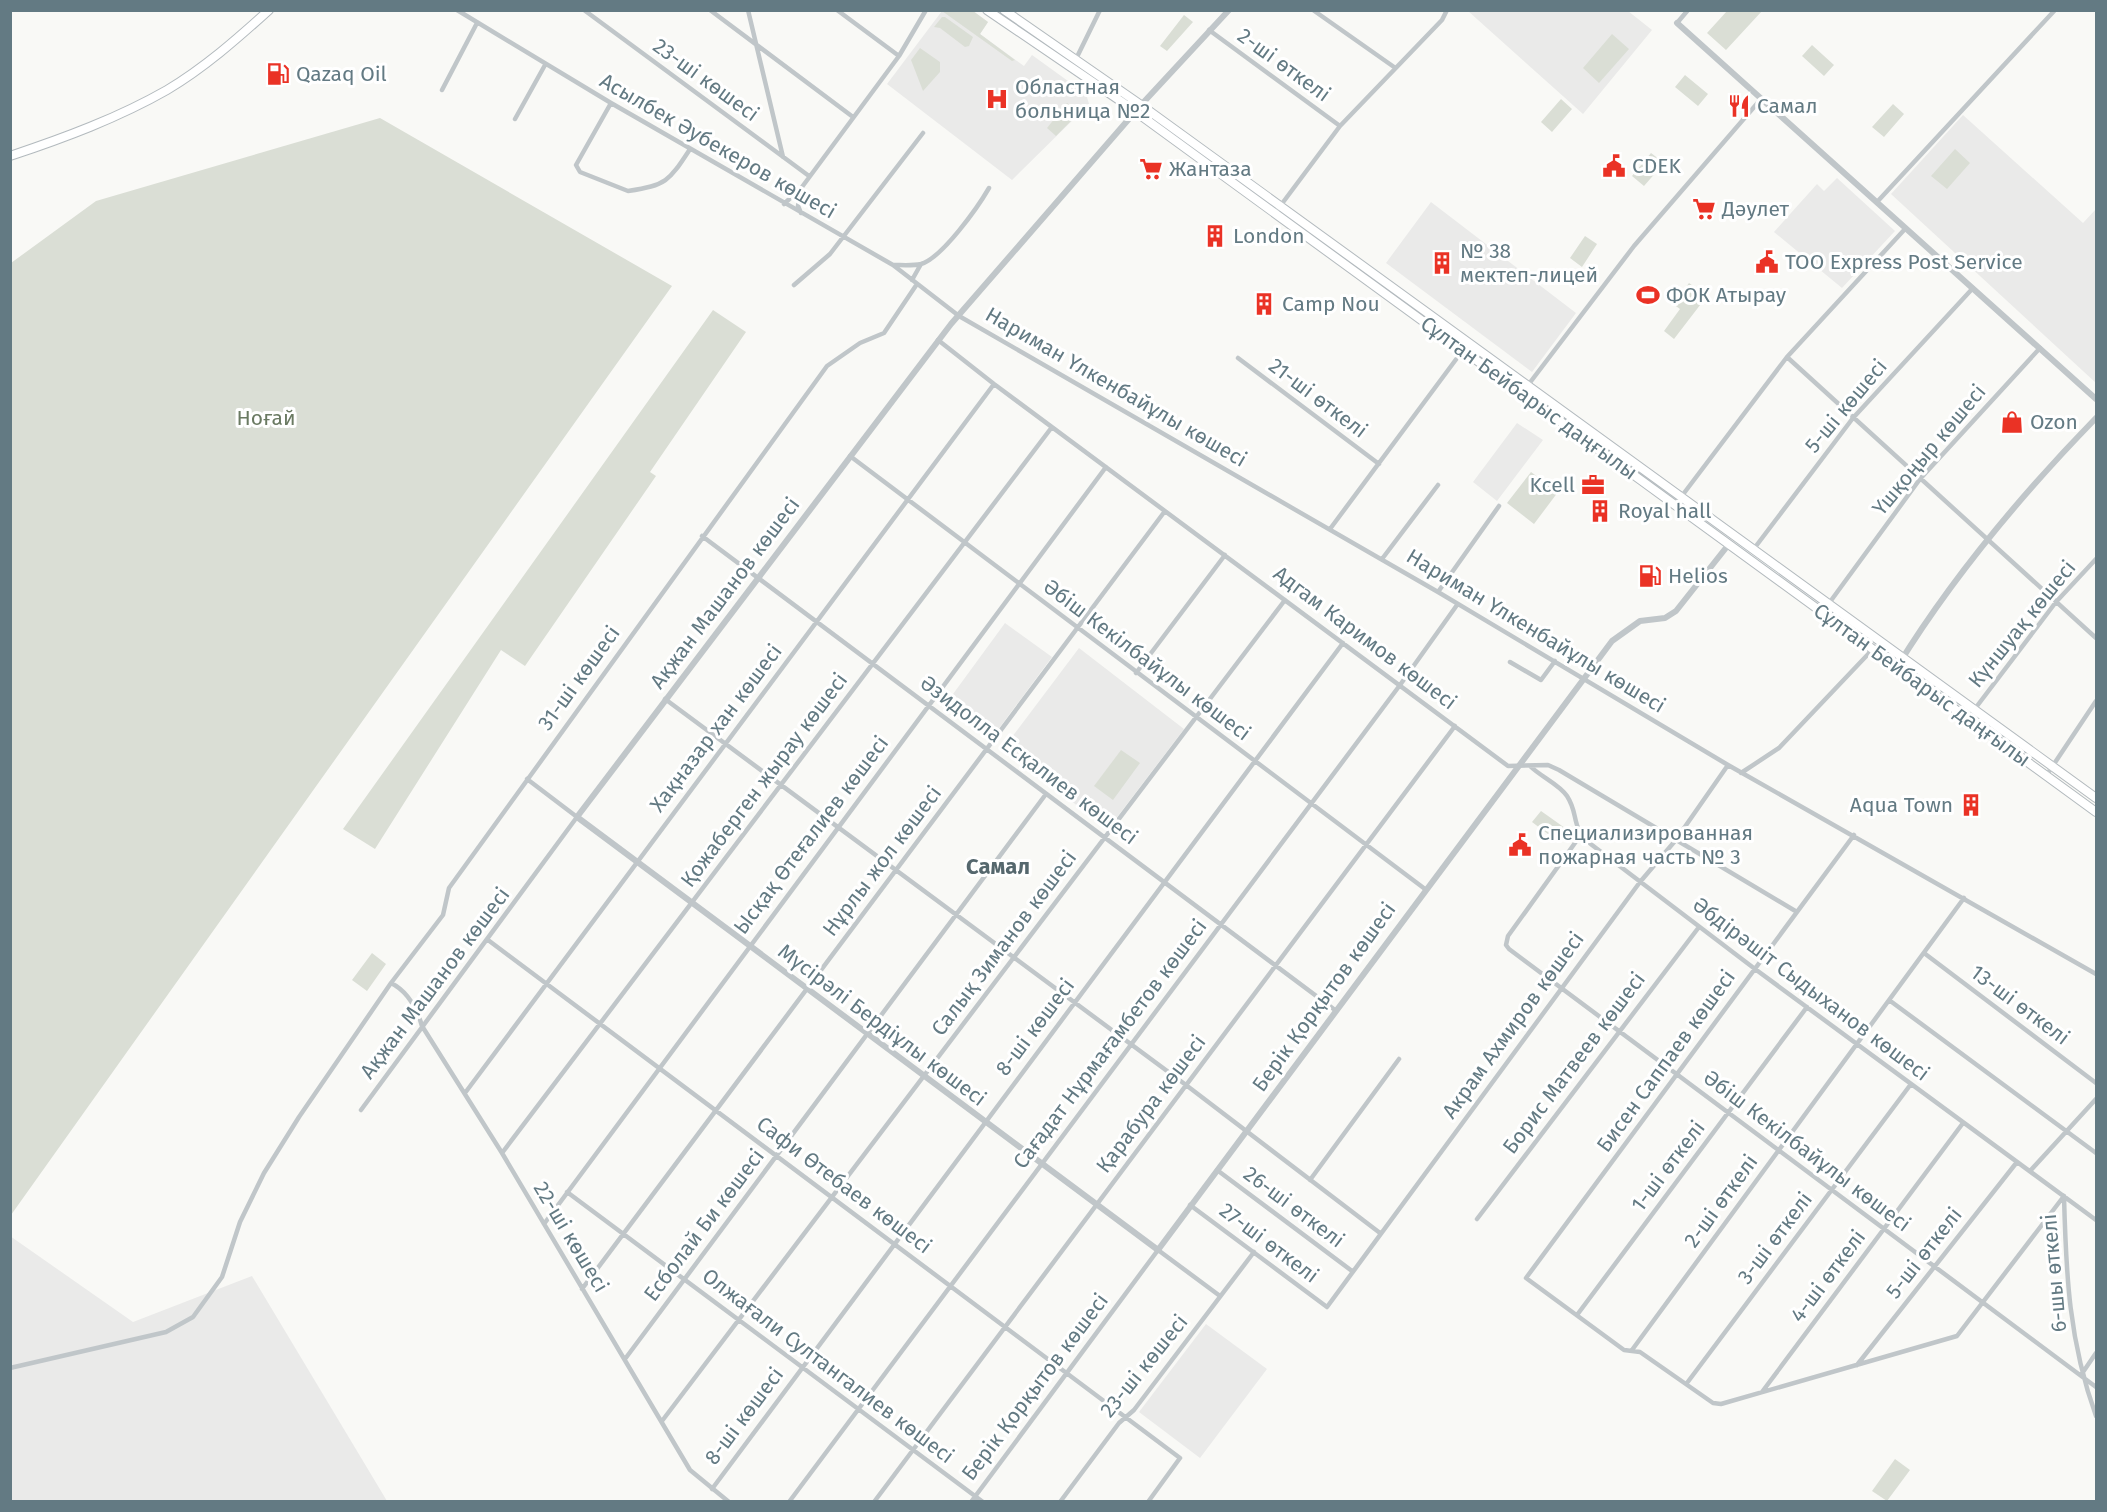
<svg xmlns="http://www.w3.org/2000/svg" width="2107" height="1512" viewBox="0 0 2107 1512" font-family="'Fira Sans',sans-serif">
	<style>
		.built { fill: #eaeae9 }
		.green { fill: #daded5 }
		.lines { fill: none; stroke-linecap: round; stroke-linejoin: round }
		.primary-casing { stroke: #b3babe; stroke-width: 10 }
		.minor { stroke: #c0c6c9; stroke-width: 4.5 }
		.tertiary { stroke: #c0c6c9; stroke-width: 6 }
		.primary { stroke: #fff; stroke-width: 8 }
		.labels { text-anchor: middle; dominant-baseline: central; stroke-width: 6; stroke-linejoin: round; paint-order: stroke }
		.street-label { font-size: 21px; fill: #637a83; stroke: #fff }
		.poi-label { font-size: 21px; fill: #637a83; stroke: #fff; text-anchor: start }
		.park-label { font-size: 21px; fill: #6a7a62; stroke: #fff }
		.neighbourhood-label { font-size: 22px; font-weight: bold; fill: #55676d; stroke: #fff }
	</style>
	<rect width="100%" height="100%" fill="#f9f9f6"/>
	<path class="built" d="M942 11H973L988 22 980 34 1024 66 1032 55 1086 94 1089 104 1012 180 887 84Z
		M1468 11H1628L1652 30 1583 114Z
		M1963 115 2083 223 2096 209V383L1891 194Z
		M1837 178 1895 231 1842 288 1774 232 1817 184 1824 191Z
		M1431 202 1576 313 1532 372 1386 263Z
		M1517 423 1543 440 1497 501 1473 482Z
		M1005 623 1052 657 991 739 945 705Z
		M1079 648 1184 729 1108 829 1003 749Z
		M10 1236 133 1322 252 1276 387 1501H11Z
		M1206 1324 1267 1369 1200 1458 1139 1412Z"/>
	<path class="green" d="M942 11H973L988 22 980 34 1015 60 1012 61Z
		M1727 11H1762L1726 50 1707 33Z
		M1184 15 1193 22 1167 51 1160 46Z
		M942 17H945L973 37 969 46 965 47 940 28 934 27Z
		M1612 34 1629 49 1599 83 1583 68Z
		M1812 45 1834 65 1824 76 1802 56Z
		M920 48 940 62V72L923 91 911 60Z
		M1685 75 1708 94 1698 106 1675 87Z
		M1561 99 1572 109 1552 132 1541 122Z
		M1067 103 1080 112 1056 136 1047 128Z
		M1893 104 1904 114 1884 137 1872 127Z
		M380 118 672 286 11 1215V263L96 201Z
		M1955 149 1970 163 1947 189 1931 176Z
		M1651 153 1664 163 1644 186 1632 176Z
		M1585 236 1597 244 1582 267 1570 258Z
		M1689 283 1707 296 1674 339 1664 331 1680 309 1673 304Z
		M713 310 746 332 650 472 656 476 525 666 501 650 375 849 343 829Z
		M1531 472 1558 492 1534 524 1507 503Z
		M1121 750 1140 763 1113 800 1094 786Z
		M1541 811 1565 828 1556 840 1532 822Z
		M372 953 386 964 367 991 352 980Z
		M1895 1459 1910 1470 1887 1501 1872 1491Z"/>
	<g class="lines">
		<g class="primary-casing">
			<path id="primary" d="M987 10 1125 104 2096 812
				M1004 10 1141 105 2096 798
				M10 156C64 138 118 118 167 90 204 68 237 39 269 10"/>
		</g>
		<path class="minor" d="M457 10 611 103 893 265 959 316 1438 592 1728 765 2096 974
			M584 10 809 176
			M710 10 853 117
			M748 10 783 157
			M837 10 899 56
			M1313 10 1394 67
			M1677 23 1688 10
			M1209 30 1340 126
			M1076 59 1100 10
			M442 90 477 23
			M611 103 576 165 580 172 628 191C667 185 669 181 690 149
			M515 119 545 65
			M1877 202 2055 10
			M784 204 802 187 899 56 926 10
			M801 213 798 206 801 189
			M1275 213 1340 126 1442 20 1447 10
			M893 265C902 265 913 266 921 264 942 258 978 207 989 188
			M912 280 921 264
			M794 285 830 254 923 133
			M938 340 994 384 1508 766 1548 765 1559 770 1797 912
			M1787 357 2096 638
			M1238 358 1379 464
			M1522 393 1634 246 1761 99
			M850 456 1425 889
			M1675 505 1787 357 1905 229
			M1330 529 1463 350
			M702 536 1335 1010
			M1753 550 1853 418 1973 288
			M1382 559 1438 485
			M1438 592 1499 506
			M1827 606 1920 479 2040 348
			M1510 662 1541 680 1555 661
			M1136 673 1225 555
			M665 699 1186 1085 1380 1233
			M1974 710 2056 602 2096 559
			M1530 766C1541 777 1559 784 1567 796 1580 816 1569 826 1592 845L1755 969 2096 1220
			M1741 773 1779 748 1873 649
			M2046 776 2096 701
			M1854 835 1526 1278 1624 1350 1640 1352 1713 1403 1721 1404 1957 1336 2064 1196
			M1580 836 1508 936 1506 945 1509 949 2096 1387
			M488 940 1180 1458 1148 1502
			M1924 953 2096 1083
			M391 983C409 992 417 1009 422 1026L502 1153 690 1470 729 1502
			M1889 1000 2096 1153
			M465 1093 994 384
			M361 1110 577 817 527 779
			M502 1153 1052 427
			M1217 1170 1352 1271
			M2030 1171 2096 1099
			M1310 1180 1399 1059
			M567 1192 983 1502
			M2064 1196C2066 1275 2069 1341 2096 1416
			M1190 1205 1327 1307 1640 882 1675 841 1728 765
			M1477 1219 1699 927
			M544 1224 1106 467
			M582 1289 1165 511
			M1577 1315 1807 1007
			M1632 1350 1964 898
			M625 1359 1046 794
			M1857 1365 2017 1162
			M10 1368 166 1332 193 1317 222 1277 240 1222 264 1173 299 1117 391 983 443 915 449 888 827 366 860 343 884 333 917 284
			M2081 1375 2096 1353
			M1687 1383 1911 1084
			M1762 1392 1963 1123
			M662 1421 1285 600
			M712 1489 1343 643
			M789 1502 1400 685 1457 605
			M874 1502 1455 726
			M971 1502 1158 1250 1220 1296
			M1060 1502 1119 1423 1134 1410 1254 1252"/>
		<path class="tertiary" d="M1229 10 1141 105 951 324 577 817 1158 1250 1612 641 1640 621 1665 618 1676 611 1729 544
			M1677 23 2096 399
			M1897 667C1953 576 2022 494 2096 418"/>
		<use href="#primary" class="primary"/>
	</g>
	<defs>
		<g id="fuel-bare" transform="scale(1.8)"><path d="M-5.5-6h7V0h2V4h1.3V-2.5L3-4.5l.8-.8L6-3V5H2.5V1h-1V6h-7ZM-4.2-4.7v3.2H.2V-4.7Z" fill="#ea3225" stroke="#fff" stroke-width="2.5" paint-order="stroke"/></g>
		<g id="hospital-bare" transform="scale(1.8)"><path d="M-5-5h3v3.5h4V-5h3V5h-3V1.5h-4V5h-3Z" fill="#ea3225" stroke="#fff" stroke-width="2.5" paint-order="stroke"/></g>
		<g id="restaurant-bare" transform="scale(1.8)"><path d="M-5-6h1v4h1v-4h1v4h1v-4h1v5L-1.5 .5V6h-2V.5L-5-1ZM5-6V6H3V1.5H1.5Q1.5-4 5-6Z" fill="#ea3225" stroke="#fff" stroke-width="2.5" paint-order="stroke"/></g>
		<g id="civic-bare" transform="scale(1.8)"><path d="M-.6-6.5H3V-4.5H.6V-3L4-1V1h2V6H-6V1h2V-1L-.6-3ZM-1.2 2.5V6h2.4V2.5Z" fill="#ea3225" stroke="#fff" stroke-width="2.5" paint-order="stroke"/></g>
		<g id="supermarket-bare" transform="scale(1.8)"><path d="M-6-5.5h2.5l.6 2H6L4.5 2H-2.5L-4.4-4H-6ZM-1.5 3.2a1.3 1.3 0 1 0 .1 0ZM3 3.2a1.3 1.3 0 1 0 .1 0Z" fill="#ea3225" stroke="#fff" stroke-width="2.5" paint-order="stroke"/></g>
		<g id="building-bare" transform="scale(1.8)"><path d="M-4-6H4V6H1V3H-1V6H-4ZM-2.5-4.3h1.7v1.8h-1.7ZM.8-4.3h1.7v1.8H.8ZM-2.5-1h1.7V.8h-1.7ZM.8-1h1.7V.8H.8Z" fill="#ea3225" stroke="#fff" stroke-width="2.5" paint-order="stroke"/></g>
		<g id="stadium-bare" transform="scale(1.8)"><path d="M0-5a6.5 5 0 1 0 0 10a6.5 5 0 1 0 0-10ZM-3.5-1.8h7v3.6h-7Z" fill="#ea3225" stroke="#fff" stroke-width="2.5" paint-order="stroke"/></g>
		<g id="shop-bare" transform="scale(1.8)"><path d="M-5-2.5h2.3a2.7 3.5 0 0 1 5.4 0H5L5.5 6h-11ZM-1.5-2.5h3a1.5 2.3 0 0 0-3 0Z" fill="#ea3225" stroke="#fff" stroke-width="2.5" paint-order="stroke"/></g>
		<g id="office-bare" transform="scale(1.8)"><path d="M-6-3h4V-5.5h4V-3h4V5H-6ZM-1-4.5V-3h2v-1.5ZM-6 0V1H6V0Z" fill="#ea3225" stroke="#fff" stroke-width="2.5" paint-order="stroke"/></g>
	</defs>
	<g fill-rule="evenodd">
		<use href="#fuel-bare" x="278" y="74"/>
		<use href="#hospital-bare" x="997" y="99"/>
		<use href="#restaurant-bare" x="1739" y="106"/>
		<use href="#civic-bare" x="1614" y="166"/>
		<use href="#supermarket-bare" x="1151" y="169"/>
		<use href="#supermarket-bare" x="1704" y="209"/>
		<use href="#building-bare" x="1215" y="236"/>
		<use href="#civic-bare" x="1767" y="262"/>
		<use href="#building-bare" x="1442" y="263"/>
		<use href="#stadium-bare" x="1648" y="295"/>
		<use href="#building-bare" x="1264" y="304"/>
		<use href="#shop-bare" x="2012" y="422"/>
		<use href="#office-bare" x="1593" y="485"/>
		<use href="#building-bare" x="1600" y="511"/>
		<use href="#fuel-bare" x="1650" y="576"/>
		<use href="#building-bare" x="1971" y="805"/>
		<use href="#civic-bare" x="1520" y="845"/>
	</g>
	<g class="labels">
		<g class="street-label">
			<text transform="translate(1284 65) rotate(36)">2-ші өткелі</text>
			<text transform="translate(706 80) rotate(36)">23-ші көшесі</text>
			<text transform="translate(718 146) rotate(30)">Асылбек Әубекеров көшесі</text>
			<text transform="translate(1116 387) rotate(30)">Нариман Үлкенбайұлы көшесі</text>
			<text transform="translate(1318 398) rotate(37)">21-ші өткелі</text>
			<text transform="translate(1529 398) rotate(36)">Сұлтан Бейбарыс даңғылы</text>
			<text transform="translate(1846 406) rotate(-50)">5-ші көшесі</text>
			<text transform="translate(1929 450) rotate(-50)">Үшқоңыр көшесі</text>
			<text transform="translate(725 593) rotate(-53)">Ақжан Машанов көшесі</text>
			<text transform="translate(2022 624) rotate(-51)">Күншуақ көшесі</text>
			<text transform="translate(1536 631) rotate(31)">Нариман Үлкенбайұлы көшесі</text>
			<text transform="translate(1365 638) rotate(37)">Адгам Каримов көшесі</text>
			<text transform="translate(1147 660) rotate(37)">Әбіш Кекілбайұлы көшесі</text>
			<text transform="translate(579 678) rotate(-54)">31-ші көшесі</text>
			<text transform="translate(1922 685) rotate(36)">Сұлтан Бейбарыс даңғылы</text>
			<text transform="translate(716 728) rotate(-53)">Хақназар хан көшесі</text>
			<text transform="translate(1029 760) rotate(37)">Әзидолла Есқалиев көшесі</text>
			<text transform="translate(764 780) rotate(-53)">Қожаберген жырау көшесі</text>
			<text transform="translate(811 835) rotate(-53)">Ысқақ Өтеғалиев көшесі</text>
			<text transform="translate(882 861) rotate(-53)">Нұрлы жол көшесі</text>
			<text transform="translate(1004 943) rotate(-53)">Салық Зиманов көшесі</text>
			<text transform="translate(435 983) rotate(-53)">Ақжан Машанов көшесі</text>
			<text transform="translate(1811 989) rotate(37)">Әбдірәшіт Сыдыханов көшесі</text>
			<text transform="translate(1324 997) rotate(-54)">Берік Қорқытов көшесі</text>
			<text transform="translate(2020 1005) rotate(37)">13-ші өткелі</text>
			<text transform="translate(882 1025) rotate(37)">Мүсірәлі Бердіұлы көшесі</text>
			<text transform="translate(1513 1025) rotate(-54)">Акрам Ахмиров көшесі</text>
			<text transform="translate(1035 1027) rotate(-53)">8-шi көшесi</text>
			<text transform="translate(1110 1044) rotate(-53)">Сағадат Нұрмағамбетов көшесі</text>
			<text transform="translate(1666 1061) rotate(-54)">Бисен Саппаев көшесі</text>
			<text transform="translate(1574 1063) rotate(-53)">Борис Матвеев көшесі</text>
			<text transform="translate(1151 1104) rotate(-53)">Қарабура көшесі</text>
			<text transform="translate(1807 1151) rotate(37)">Әбіш Кекілбайұлы көшесі</text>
			<text transform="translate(1668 1166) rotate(-53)">1-ші өткелі</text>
			<text transform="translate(844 1185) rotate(37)">Сафи Өтебаев көшесі</text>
			<text transform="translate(1721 1201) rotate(-54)">2-ші өткелі</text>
			<text transform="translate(1294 1207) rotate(37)">26-ші өткелі</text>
			<text transform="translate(704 1225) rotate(-53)">Есболай Би көшесі</text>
			<text transform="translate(571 1237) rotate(59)">22-ші көшесі</text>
			<text transform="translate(1775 1238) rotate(-53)">3-ші өткелі</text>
			<text transform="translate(1269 1243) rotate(37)">27-ші өткелі</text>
			<text transform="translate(1924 1253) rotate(-52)">5-ші өткелі</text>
			<text transform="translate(2054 1273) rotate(-95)">6-шы өткелі</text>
			<text transform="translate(1828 1276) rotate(-53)">4-ші өткелі</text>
			<text transform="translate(828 1366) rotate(37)">Олжағали Султангалиев көшесі</text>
			<text transform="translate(1144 1366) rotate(-51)">23-шi көшесi</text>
			<text transform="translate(1035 1387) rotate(-53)">Берік Қорқытов көшесі</text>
			<text transform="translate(744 1416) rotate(-53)">8-шi көшесi</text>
		</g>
		<g class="poi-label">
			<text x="296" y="74">Qazaq Oil</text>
			<text x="1015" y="87">Областная<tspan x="1015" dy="24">больница №2</tspan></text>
			<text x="1757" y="106">Самал</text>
			<text x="1632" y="166">CDEK</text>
			<text x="1169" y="169">Жантаза</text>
			<text x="1722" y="209">Дәулет</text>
			<text x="1233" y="236">London</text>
			<text x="1460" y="251">№ 38<tspan x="1460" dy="24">мектеп-лицей</tspan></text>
			<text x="1785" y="262">ТОО Express Post Service</text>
			<text x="1666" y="295">ФОК Атырау</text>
			<text x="1282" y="304">Camp Nou</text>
			<text x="2030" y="422">Ozon</text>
			<text x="1575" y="485" text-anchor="end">Kcell</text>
			<text x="1618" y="511">Royal hall</text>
			<text x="1668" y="576">Helios</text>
			<text x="1953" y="805" text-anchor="end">Aqua Town</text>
			<text x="1538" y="833">Специализированная<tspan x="1538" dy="24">пожарная часть № 3</tspan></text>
		</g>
		<g class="park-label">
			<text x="266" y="418">Ноғай</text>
		</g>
		<g class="neighbourhood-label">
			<text x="998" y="866">Самал</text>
		</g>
	</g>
	<rect width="2107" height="1512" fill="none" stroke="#637a83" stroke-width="24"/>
</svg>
